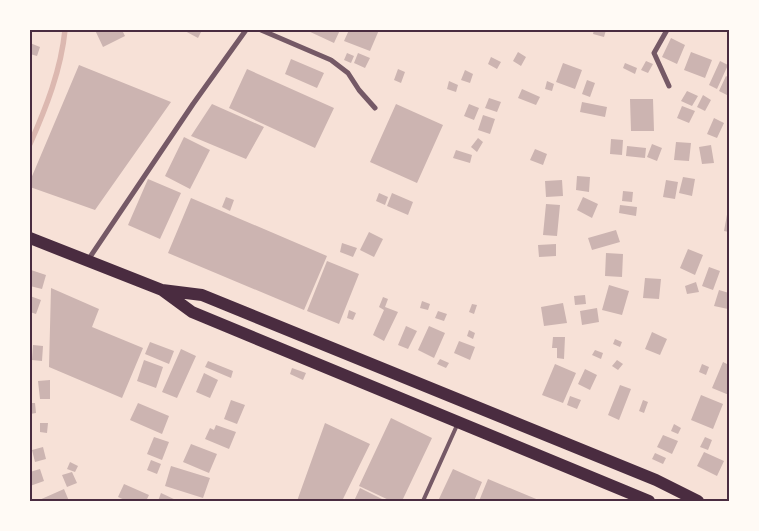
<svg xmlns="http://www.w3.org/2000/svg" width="759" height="531" viewBox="0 0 759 531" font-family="'PT Sans',sans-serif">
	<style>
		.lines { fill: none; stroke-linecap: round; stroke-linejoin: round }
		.stream { stroke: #dcb8b0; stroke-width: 5.5 }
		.building { fill: #ccb4b1 }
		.service { stroke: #755966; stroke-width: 4 }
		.minor { stroke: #755966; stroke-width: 5 }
		.primary { stroke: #4a2c40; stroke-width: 12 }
		.neatline { fill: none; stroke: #4a2c40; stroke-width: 2 }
	</style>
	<rect width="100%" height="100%" fill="#f7e1d7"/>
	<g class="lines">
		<path class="stream" d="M30 144C46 108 61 70 65 30"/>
	</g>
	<path class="building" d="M95 30H122L125 36 103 47Z
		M183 30H202L198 38Z
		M306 30H340L334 43Z
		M349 30H379L370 51 344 41Z
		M594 30H606L604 37 593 34Z
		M671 38 685 45 677 64 662 57Z
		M30 43 40 47 37 56 30 54Z
		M518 52 526 57 521 66 513 61Z
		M691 52 712 60 705 78 684 70Z
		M347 53 354 56 351 63 344 60Z
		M358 53 370 58 365 68 354 63Z
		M491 57 501 62 497 69 488 64Z
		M291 59 324 73 317 88 285 74Z
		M646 61 653 64 648 73 641 70Z
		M720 61 728 65 717 89 709 85Z
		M563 63 582 70 575 89 556 82Z
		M625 63 637 68 635 74 623 68Z
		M79 65 171 102 95 210 30 187V181Z
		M247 69 334 108 315 148 229 108Z
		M398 69 405 72 401 83 394 80Z
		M465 70 473 74 470 83 461 80Z
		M726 76 729 78V96L719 91Z
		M587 80 595 83 590 97 582 94Z
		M449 81 458 85 456 92 447 89Z
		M547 81 554 84 552 91 545 89Z
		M522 89 540 97 536 105 518 98Z
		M687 91 698 96 692 106 681 101Z
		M703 95 711 100 705 111 697 107Z
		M489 98 501 102 497 112 485 108Z
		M630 99H653L654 131H631Z
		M582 102 607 107 605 117 580 112Z
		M212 104 264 127 246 159 191 136Z
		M396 104 443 125 417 183 370 162Z
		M469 104 479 108 474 120 464 116Z
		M682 106 695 111 689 123 677 118Z
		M483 115 495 119 490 134 478 130Z
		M714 118 724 123 717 138 707 134Z
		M184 137 210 150 190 189 165 176Z
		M478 138 483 142 477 152 471 147Z
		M611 139 623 140 622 155 610 154Z
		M676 142 691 143 689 161 674 160Z
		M652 144 662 148 657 161 647 157Z
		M711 145 714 163 702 164 699 147Z
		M627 146 646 148 645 158 626 156Z
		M535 149 547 154 543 165 530 160Z
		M456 150 472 155 470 163 453 158Z
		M577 176 590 177 589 192 576 190Z
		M683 177 695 179 692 196 679 193Z
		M148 179 181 193 160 239 128 225Z
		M562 180 563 196 546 197 545 181Z
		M666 180 678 182 675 199 663 197Z
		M623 191 633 192 632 202 622 201Z
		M379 193 388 197 385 205 376 201Z
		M392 193 413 202 408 215 387 206Z
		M226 197 234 200 230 211 222 207Z
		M583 197 598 204 592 218 577 210Z
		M191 198 327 256 304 310 168 253Z
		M546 204 560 205 557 236 543 235Z
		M620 205 637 207 636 216 619 213Z
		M728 209H729V232L724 231Z
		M616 230 620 242 592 250 588 238Z
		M369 232 383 239 374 257 360 250Z
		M342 243 357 248 353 257 340 252Z
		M556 244V256L539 257 538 245Z
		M688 249 703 255 695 275 680 268Z
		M606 253 623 254 622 277 605 276Z
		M327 261 359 274 339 324 307 311Z
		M709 267 720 271 713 290 702 286Z
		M31 270 46 275 42 289 30 286Z
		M645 278 661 279 659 299 643 298Z
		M696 282 699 292 687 294 685 286Z
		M609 285 629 291 622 315 602 310Z
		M51 288 99 309 92 327 143 348 122 398 49 367Z
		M719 290 729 293 728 309 714 306Z
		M585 295 586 304 575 305 574 296Z
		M30 296 41 300 36 314 30 312Z
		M383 297 388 299 385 307 398 312 384 341 373 335 384 310 379 307Z
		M422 301 430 304 428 310 420 308Z
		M563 303 567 323 544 326 541 307Z
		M472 304 477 305 474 314 469 312Z
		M597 308 599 322 582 325 580 311Z
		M349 310 356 313 353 320 347 318Z
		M438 311 447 314 444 321 435 318Z
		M406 326 417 331 408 349 398 345Z
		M429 326 445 333 434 358 418 350Z
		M469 330 475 333 473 339 467 336Z
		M652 332 667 339 660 355 645 349Z
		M553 337H565L564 359 557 358V348H552Z
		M615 339 622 342 620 347 613 344Z
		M459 341 475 347 470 360 454 353Z
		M150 342 174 351 169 364 145 354Z
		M33 345 43 346 42 361 32 360Z
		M181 349 196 356 177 398 162 392Z
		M595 350 603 353 601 359 592 355Z
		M440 359 449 363 446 368 437 364Z
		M144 360 163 367 156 388 137 381Z
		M617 360 623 364 618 370 612 366Z
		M208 361 233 371 231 378 205 367Z
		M723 362 729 365V395L712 388Z
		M555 364 576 373 563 403 542 395Z
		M702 364 709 367 706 375 699 372Z
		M292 368 306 373 303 380 290 374Z
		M585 369 597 375 590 390 578 384Z
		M204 373 218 380 210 398 196 392Z
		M50 380V399H40L38 381Z
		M620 385 631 389 619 420 608 415Z
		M701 395 723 404 713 429 691 420Z
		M570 396 581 400 577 409 567 405Z
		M231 400 245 405 237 424 224 419Z
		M643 400 648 402 644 413 639 411Z
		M30 403H35L36 413 30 414Z
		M138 403 169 416 162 434 130 420Z
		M391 418 432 438 402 501H391L359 486Z
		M40 423H48L47 433 40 432Z
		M325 423 370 444 342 501H297Z
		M674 424 681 428 678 434 671 431Z
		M216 425 236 432 229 449 205 439 210 428 214 430Z
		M663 435 678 441 672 454 657 447Z
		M154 437 169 442 162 460 147 454Z
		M705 437 712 440 708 450 700 447Z
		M191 444 217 454 209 473 183 462Z
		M43 447 46 459 35 462 32 450Z
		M704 452 724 461 717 476 697 466Z
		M655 453 666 458 663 464 652 459Z
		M151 460 161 464 157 474 147 470Z
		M70 462 78 466 75 472 67 469Z
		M171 466 210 478 203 498 165 486Z
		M40 469 44 481 30 486V472Z
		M453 469 482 482 474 501H438Z
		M72 472 77 483 67 487 62 475Z
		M488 479 541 501H479Z
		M124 484 149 495 146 501H127L118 497Z
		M360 488 386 501H354Z
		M64 489 69 501H37Z
		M161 493 178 501H158Z"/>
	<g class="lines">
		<path class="service" d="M423 501 458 423"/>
		<path class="minor" d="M261 30 331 60 348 73 359 90 375 108
			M667 30 654 53 669 86
			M88 260 193 104 246 30"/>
		<path class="primary" d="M30 238 162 290 202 295 656 480 698 501
			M162 290 192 312 649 501"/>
	</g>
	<rect width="759" height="531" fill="none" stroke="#fffaf5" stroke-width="62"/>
	<rect x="31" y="31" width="697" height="469" class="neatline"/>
</svg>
